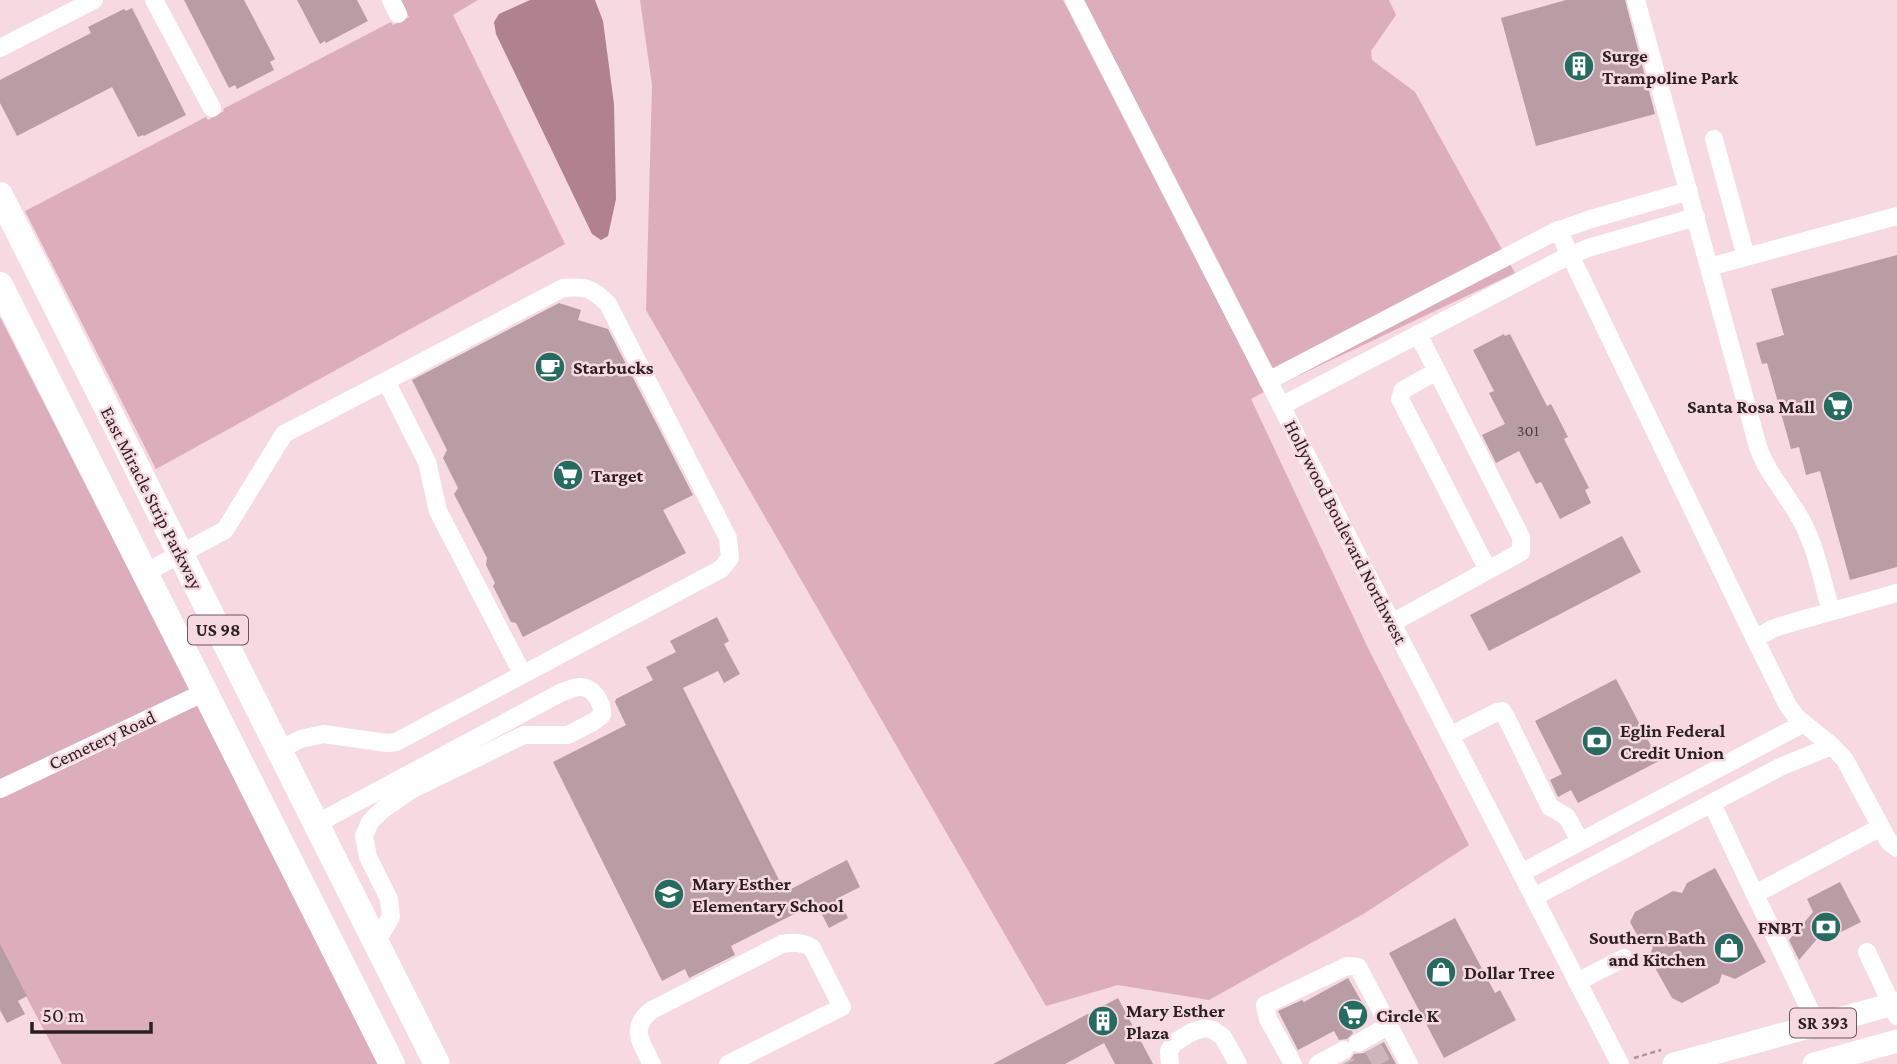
<svg xmlns="http://www.w3.org/2000/svg" width="1897" height="1064" viewBox="0 0 1897 1064" font-family="'Crimson Pro',serif">
	<style>
		.green { fill: #dcadba }
		.water { fill: #b0828f }
		.building { fill: #b99da5 }
		.lines { fill: none; stroke-linecap: round; stroke-linejoin: round }
		.minor-tunnel { stroke: #ceb4bb; stroke-width: 18; stroke-dasharray: 18 9; stroke-linecap: butt }
		.path { stroke: #ac959b; stroke-width: 2.5; stroke-dasharray: 5 3.5; stroke-linecap: butt }
		.minor { stroke: #fff; stroke-width: 18 }
		.major { stroke: #fff; stroke-width: 23 }
		.highway { stroke: #fff; stroke-width: 26 }
		.labels { text-anchor: middle; dominant-baseline: central; stroke-width: 5; stroke-linejoin: round; paint-order: stroke }
		.number-label { font-size: 16px; fill: #4e3e43 }
		.shield { fill: #f7d9e1; stroke: #68575b; stroke-width: 2 }
		.shield-label { font-size: 18px; font-weight: bold; fill: #2a1f22 }
		.poi-label { font-size: 19px; font-weight: bold; fill: #2a1f22; stroke: #f7d9e1; text-anchor: start }
		.street-label { font-size: 19px; fill: #2a1f22; stroke: #f7d9e1 }
	</style>
	<rect width="100%" height="100%" fill="#f7d9e1"/>
	<path class="green" d="M401 0H478L453 15 565 244 156 469 25 211 206 117 208 120 224 111 223 109 391 22 393 25 409 17Z
		M640 0H1063L1264 392 1251 399 1369 650 1469 845 1365 913 1209 1000 1118 985 1046 1006 646 310 652 85Z
		M1084 0H1389L1396 15 1371 51 1372 60 1415 92 1515 273 1281 384Z
		M0 317 190 690 0 780Z
		M197 704 382 1064H62L0 947V798Z"/>
	<path class="water" d="M530 0H595L603 21 614 104 616 199 608 236 601 240 592 234 496 34 494 22 499 14Z"/>
	<path class="building" d="M184 0H244L275 59 270 62 274 70 237 89 235 85 229 88Z
		M297 0H357L368 21 326 43 325 41 320 44Z
		M1566 0H1625L1655 114 1536 146 1501 18Z
		M132 8 186 115 144 136 143 135 138 137 112 87 17 136 0 103V80L91 33 88 27 124 9 126 11Z
		M1897 255V567L1850 580 1820 471 1806 475 1799 447 1791 449 1767 363 1762 364 1756 343 1784 335 1771 289Z
		M559 303 581 310 578 320 608 329 693 495 663 510 686 553 523 637 516 623 511 622 493 586 495 583 486 565 487 558 454 494 458 488 443 458 447 450 412 380Z
		M1504 334 1505 336 1510 334 1547 406 1551 404 1568 437 1564 439 1589 488 1585 490 1591 503 1560 519 1541 482 1536 484 1519 451 1496 463 1482 435 1505 424 1489 393 1494 391 1473 350Z
		M1622 536 1641 572 1489 651 1470 615Z
		M717 617 729 641 724 644 740 674 724 683 718 671 683 688 785 892 847 860 860 887 838 898 848 918 829 928 816 903 731 946 735 955 689 978 685 969 662 981 553 762 626 725 615 702 616 699 653 680 646 667 676 652 670 641Z
		M1616 679 1659 761 1578 803 1571 790 1558 797 1550 780 1562 774 1535 721Z
		M1715 868 1766 962 1735 979 1722 974 1719 983 1682 1003 1672 998 1649 957 1653 947 1642 944 1630 922 1635 912 1673 891 1682 893 1687 883Z
		M1840 882 1861 922 1827 939 1823 932 1799 960 1789 940 1813 912 1807 899Z
		M1455 918 1495 993 1500 990 1516 1020 1444 1058 1389 953Z
		M0 944 27 996 18 1001 25 1014 7 1023 0 1010Z
		M1348 978 1367 1011 1347 1021 1353 1033 1347 1039 1339 1040 1334 1031 1298 1050 1278 1011 1302 1000 1304 1002Z
		M1118 998 1153 1064H1115L1104 1043 1065 1064H993Z
		M1384 1042 1396 1064H1343L1350 1060 1354 1054 1364 1053Z"/>
	<g class="lines">
		<path class="minor-tunnel" d="M1373 1048 1382 1064
			M1346 1062 1347 1064"/>
		<path class="path" d="M1634 1058 1661 1050"/>
		<path class="minor" d="M154 0 212 108
			M391 0 398 14
			M1074 0 1392 623 1620 1064
			M1636 0 1758 447C1767 473 1786 493 1800 518 1816 546 1822 580 1831 611
			M0 48 94 0
			M1714 139 1746 257
			M1558 230 1755 639 1787 704 1796 717 1832 746 1845 760 1889 842 1897 848
			M1709 267 1897 216
			M1437 371 1403 390 1400 399 1488 570
			M1268 381 1554 232 1591 219 1689 191
			M1281 406 1566 257 1588 248 1696 217
			M145 573 225 530 284 434 386 381 427 462 438 511 522 673
			M1392 623 1521 552V537L1418 334
			M1755 639 1772 629 1787 624 1897 593
			M1450 736 1497 712 1502 711 1508 721 1550 807 1567 817 1580 841
			M279 750 301 739 323 734 387 743 396 742 721 569 730 558 728 538 608 304C592 288 586 286 563 288L386 381
			M0 789 205 692
			M1712 804 1817 1025
			M316 824 562 692C567 691 574 687 579 687 593 686 603 703 602 715L593 722 568 735H524L411 790 382 810 370 822 364 836 368 857 389 899 391 917 376 942
			M1521 873 1804 723
			M1755 894 1881 827
			M1534 897 1780 767 1832 746
			M1867 952 1897 1016
			M1577 982 1624 958
			M1358 1043 1388 1026
			M652 1064C641 1043 629 1027 652 1010L782 944C794 942 802 942 812 948L842 1007 728 1064
			M1170 1064 1169 1051 1174 1043 1192 1032 1205 1028 1213 1030 1223 1037 1238 1064
			M1293 1064 1268 1019 1265 1005 1347 966 1358 967 1409 1064
			M1318 1064 1344 1050"/>
		<path class="major" d="M1674 1064 1897 1003
			M1814 1064 1897 1041"/>
		<path class="highway" d="M0 195 437 1064
			M0 285 392 1064"/>
	</g>
	<defs>
		<g id="building-disc" transform="scale(1.575)"><circle r="9.5" fill="#256b5f" stroke="#f7d9e1"/><path d="M-4-6H4V6H1V3H-1V6H-4ZM-2.5-4.3h1.7v1.8h-1.7ZM.8-4.3h1.7v1.8H.8ZM-2.5-1h1.7V.8h-1.7ZM.8-1h1.7V.8H.8Z" fill="#fff"/></g>
		<g id="cafe-disc" transform="scale(1.575)"><circle r="9.5" fill="#256b5f" stroke="#f7d9e1"/><path d="M-5.5-4.5H6V0H3Q3 3.5 0 3.5H-2.5Q-5.5 3.5-5.5 0ZM3-3.2v2h1.7v-2ZM-6 4.5H4V6H-6Z" fill="#fff"/></g>
		<g id="supermarket-disc" transform="scale(1.575)"><circle r="9.5" fill="#256b5f" stroke="#f7d9e1"/><path d="M-6-5.5h2.5l.6 2H6L4.5 2H-2.5L-4.4-4H-6ZM-1.5 3.2a1.3 1.3 0 1 0 .1 0ZM3 3.2a1.3 1.3 0 1 0 .1 0Z" fill="#fff"/></g>
		<g id="bank-disc" transform="scale(1.575)"><circle r="9.5" fill="#256b5f" stroke="#f7d9e1"/><path d="M-6-4H6V4H-6ZM0-2.3a2.3 2.3 0 1 0 0 4.6a2.3 2.3 0 1 0 0-4.6Z" fill="#fff"/></g>
		<g id="school-disc" transform="scale(1.575)"><circle r="9.5" fill="#256b5f" stroke="#f7d9e1"/><path d="M0-5L7-2L0 1L-7-2ZM-4 1L0 2.5L4 1V4Q0 6-4 4Z" fill="#fff"/></g>
		<g id="shop-disc" transform="scale(1.575)"><circle r="9.5" fill="#256b5f" stroke="#f7d9e1"/><path d="M-5-2.5h2.3a2.7 3.5 0 0 1 5.4 0H5L5.5 6h-11ZM-1.5-2.5h3a1.5 2.3 0 0 0-3 0Z" fill="#fff"/></g>
	</defs>
	<g fill-rule="evenodd">
		<use href="#building-disc" x="1579" y="66"/>
		<use href="#cafe-disc" x="550" y="367"/>
		<use href="#supermarket-disc" x="1838" y="406"/>
		<use href="#supermarket-disc" x="568" y="475"/>
		<use href="#bank-disc" x="1597" y="741"/>
		<use href="#school-disc" x="669" y="894"/>
		<use href="#bank-disc" x="1826" y="927"/>
		<use href="#shop-disc" x="1729" y="948"/>
		<use href="#shop-disc" x="1441" y="972"/>
		<use href="#supermarket-disc" x="1353" y="1015"/>
		<use href="#building-disc" x="1103" y="1021"/>
	</g>
	<g class="labels">
		<g class="number-label">
			<text x="1528" y="430">301</text>
		</g>
		<g class="shield">
			<rect x="188" y="615.5" width="60" height="29" rx="5"/>
			<rect x="1790" y="1008.5" width="66" height="29" rx="5"/>
		</g>
		<g class="shield-label">
			<text x="218" y="630">US 98</text>
			<text x="1823" y="1023">SR 393</text>
		</g>
		<g class="poi-label">
			<text x="1602" y="55">Surge<tspan x="1602" dy="22">Trampoline Park</tspan></text>
			<text x="573" y="367">Starbucks</text>
			<text x="1815" y="406" text-anchor="end">Santa Rosa Mall</text>
			<text x="591" y="475">Target</text>
			<text x="1620" y="730">Eglin Federal<tspan x="1620" dy="22">Credit Union</tspan></text>
			<text x="692" y="883">Mary Esther<tspan x="692" dy="22">Elementary School</tspan></text>
			<text x="1803" y="927" text-anchor="end">FNBT</text>
			<text x="1706" y="937" text-anchor="end">Southern Bath<tspan x="1706" dy="22">and Kitchen</tspan></text>
			<text x="1464" y="972">Dollar Tree</text>
			<text x="1126" y="1010">Mary Esther<tspan x="1126" dy="22">Plaza</tspan></text>
			<text x="1376" y="1015">Circle K</text>
		</g>
		<g class="street-label">
			<text transform="translate(152 498) rotate(63)">East Miracle Strip Parkway</text>
			<text transform="translate(1346 532) rotate(63)">Hollywood Boulevard Northwest</text>
			<text transform="translate(102 740) rotate(-25)">Cemetery Road</text>
		</g>
	</g>
	<path d="M32 1022v10h119v-10" fill="none" stroke="#2a1f22" stroke-width="3.5"/>
	<text x="42" y="1022" font-size="21" fill="#2a1f22" stroke="#f7d9e1" stroke-width="5" paint-order="stroke">50 m</text>
</svg>
